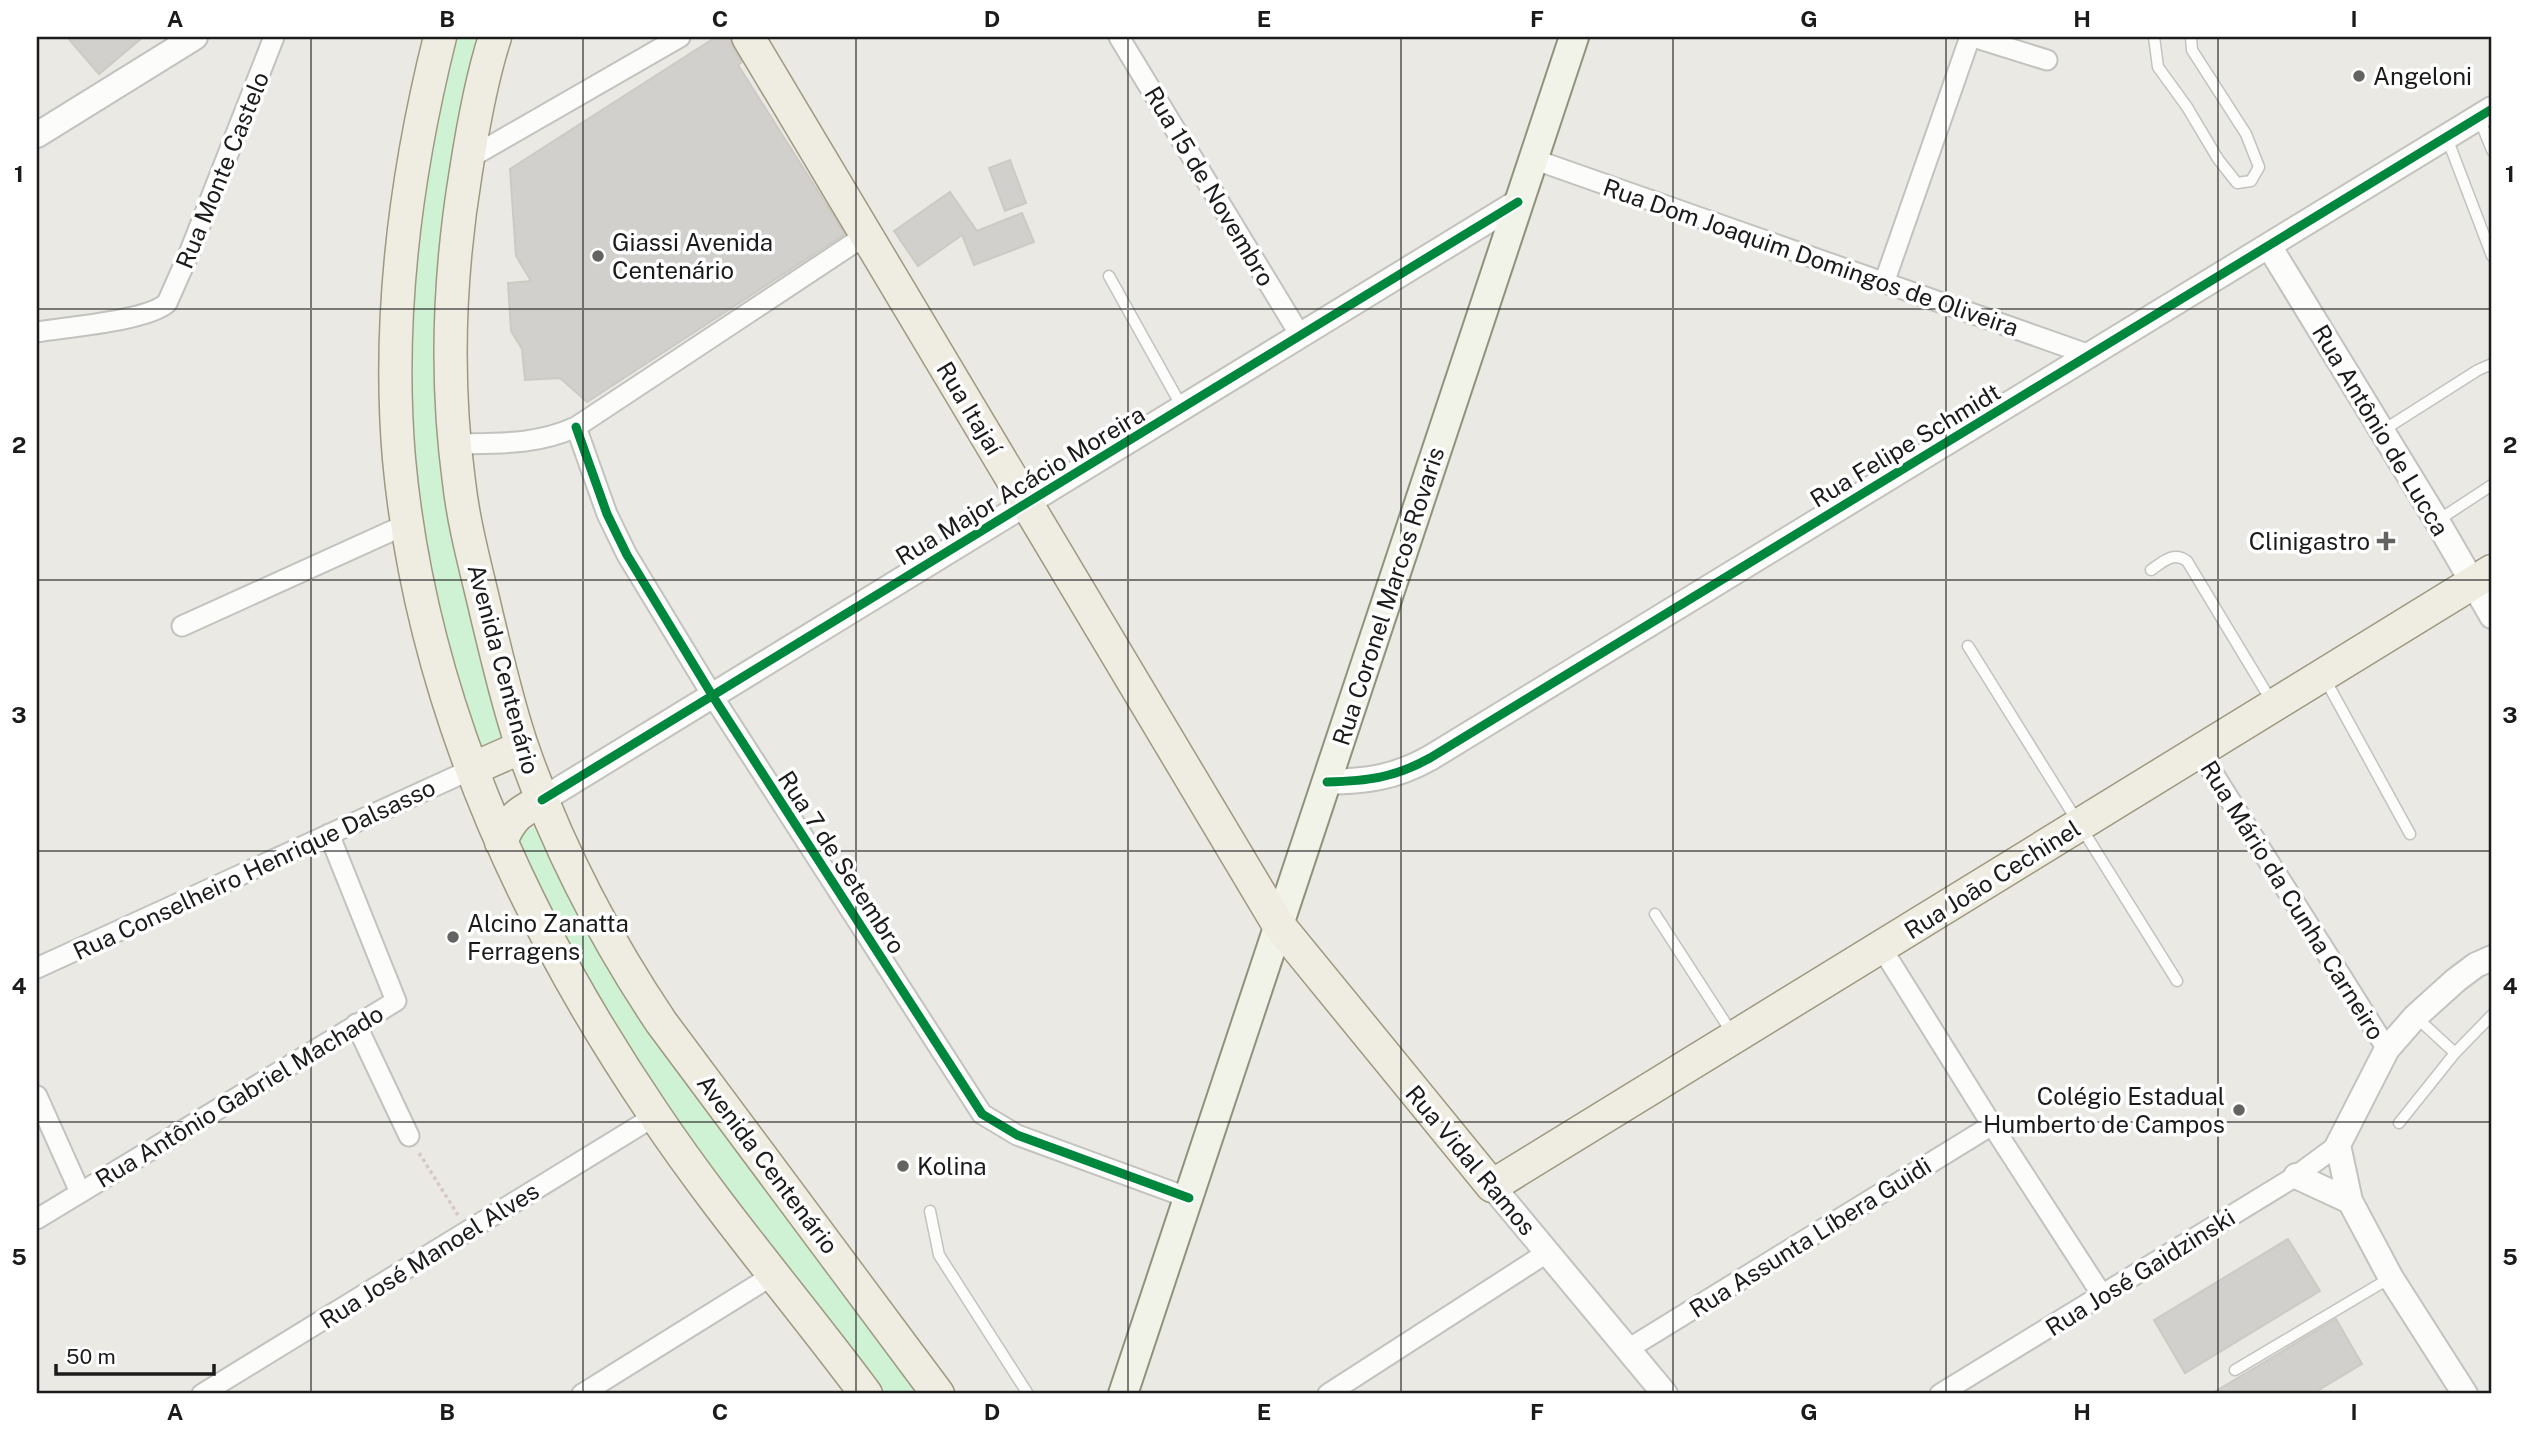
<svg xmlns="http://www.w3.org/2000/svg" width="2529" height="1431" viewBox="0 0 2529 1431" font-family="'Public Sans',sans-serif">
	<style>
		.park { fill: #cff2d4 }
		.building { fill: #d2d0cc; stroke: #cdcac4; stroke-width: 2 }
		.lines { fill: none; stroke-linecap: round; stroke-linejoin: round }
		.service-casing { stroke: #c2c2bf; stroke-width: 13 }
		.minor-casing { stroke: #c2c2bf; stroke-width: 23 }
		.tertiary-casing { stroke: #c2c2bf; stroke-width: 28 }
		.secondary-casing { stroke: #8e937b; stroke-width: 32 }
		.primary-casing { stroke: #9f9980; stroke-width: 35 }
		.path { stroke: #d6c8c3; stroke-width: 3.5; stroke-dasharray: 3.5 3.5; stroke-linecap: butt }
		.service { stroke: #fcfcfb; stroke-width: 10 }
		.minor { stroke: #fcfcfb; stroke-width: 19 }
		.tertiary { stroke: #fcfcfb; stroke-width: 24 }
		.secondary { stroke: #f1f2e8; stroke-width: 28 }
		.primary { stroke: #efece2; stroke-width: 32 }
		.cycleway-casing { stroke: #fff; stroke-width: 13 }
		.cycleway { stroke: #00873e; stroke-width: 9 }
		.grid { fill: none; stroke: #1b1b1b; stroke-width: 2; stroke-opacity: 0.55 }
		.poi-dot { fill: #636361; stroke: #fff; stroke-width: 2.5 }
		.labels { text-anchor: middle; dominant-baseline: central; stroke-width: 7; stroke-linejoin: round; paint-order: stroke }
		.poi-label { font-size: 24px; fill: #1b1b1b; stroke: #fff; text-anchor: start }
		.street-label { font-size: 24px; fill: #1b1b1b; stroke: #fff }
		.neatline { fill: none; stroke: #1b1b1b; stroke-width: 2.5 }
		.grid-label { font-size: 23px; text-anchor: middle; font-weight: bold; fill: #1b1b1b }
	</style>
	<rect width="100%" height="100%" fill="#eae9e3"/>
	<path class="park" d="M450 37H484L439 367 454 545 505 740 479 750 445 653 423 543 410 376 419 190Z
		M540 824 923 1394H883L701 1153 599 1004 512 838Z"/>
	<path class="building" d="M67 37H143L99 74Z
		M716 37H730L732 46 742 62 738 65 845 234 587 402 560 378 525 380 522 349 511 331 508 283 531 281 516 256 510 169Z
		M1010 160 1026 203 1005 211 989 168Z
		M950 192 977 231 1022 213 1034 242 974 265 962 235 918 266 894 231Z
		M2288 1239 2320 1291 2185 1373 2154 1320Z
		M2336 1319 2362 1364 2312 1394H2211Z"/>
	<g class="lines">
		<g class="service-casing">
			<path id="service" d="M2154 37 2158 67 2187 107 2218 159 2237 183 2251 181 2259 167 2246 134 2192 50 2191 37
				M2479 118 2492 150
				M2447 138 2492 256
				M1109 276 1182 407
				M2382 431 2478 370 2492 364
				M2437 521 2492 485
				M2151 570C2163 562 2173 551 2187 561L2272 702
				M1968 646 2177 981
				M2325 679 2410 834
				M1655 914 1732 1033
				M2416 1017 2455 1053
				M2399 1123 2455 1053 2492 1015
				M930 1211 939 1255 1028 1394
				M2235 1370 2390 1278"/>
		</g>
		<g class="minor-casing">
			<path id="minor" d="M1119 37 1300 335
				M1973 37 2047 60
				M468 159 680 37
				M1533 159 2090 355
				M1884 283 1970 37
				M37 332C66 327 147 321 167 303L190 251 274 37
				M576 427 607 514 627 555 712 695 982 1114 1017 1135 1189 1198
				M456 444C500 443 536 445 576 427L866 235
				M182 626 407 524
				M2199 751 2387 1049
				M1881 947 1992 1125 2102 1295
				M37 968 472 769
				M356 1024 409 1136
				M37 1096 80 1192
				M37 1219 396 1001 329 834
				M1628 1349 1992 1125
				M202 1394 655 1116
				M582 1394 773 1275
				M1328 1394 1548 1252
				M1940 1394 2296 1176 2338 1145"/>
		</g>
		<g class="tertiary-casing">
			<path id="tertiary" d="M37 135 195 37
				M2269 246 2437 521 2492 616
				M1327 782C1367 781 1394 778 1430 758L2492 109
				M542 800 1518 202
				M2296 1176 2350 1201
				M1492 1186 1665 1394
				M2465 1394 2391 1278 2350 1201 2338 1145 2387 1049 2415 1017 2456 980 2476 965 2492 958"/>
		</g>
		<g class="secondary-casing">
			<path id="secondary" d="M1123 1394 1574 37"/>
		</g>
		<g class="primary-casing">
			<path id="primary" d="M440 37C406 173 387 318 399 459 421 697 521 918 654 1114 719 1211 796 1300 866 1394
				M495 37C481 80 473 126 466 171 449 274 445 378 459 482 464 527 477 572 487 616 498 661 508 706 523 749 557 846 604 937 661 1022L938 1394
				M748 37 1278 924 1492 1186 2492 571
				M472 769 522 747
				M501 842C511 817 518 813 542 800"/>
		</g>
		<path class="path" d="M419 1153 458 1215"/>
		<use href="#service" class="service"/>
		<use href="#minor" class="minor"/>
		<use href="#tertiary" class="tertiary"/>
		<use href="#secondary" class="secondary"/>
		<use href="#primary" class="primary"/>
		<g class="cycleway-casing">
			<path id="cycleway" d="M576 427 607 514 627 555 712 695 982 1114 1017 1135 1189 1198
				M1327 782C1367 781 1394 778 1430 758L2492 109
				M542 800 1518 202"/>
		</g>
		<use href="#cycleway" class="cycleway"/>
	</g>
	<path class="grid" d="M311 37V1394M583 37V1394M856 37V1394M1128 37V1394M1401 37V1394M1673 37V1394M1946 37V1394M2218 37V1394M37 309H2492M37 580H2492M37 851H2492M37 1122H2492"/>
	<g class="poi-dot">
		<circle cx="2359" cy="76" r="7"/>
		<circle cx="598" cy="256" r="7"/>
		<path d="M2382.5 530.5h7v7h7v7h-7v7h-7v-7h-7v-7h7z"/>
		<circle cx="453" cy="937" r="7"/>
		<circle cx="2239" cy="1110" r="7"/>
		<circle cx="903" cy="1166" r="7"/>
	</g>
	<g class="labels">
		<g class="poi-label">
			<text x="2373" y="76">Angeloni</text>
			<text x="612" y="242">Giassi Avenida<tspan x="612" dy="28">Centenário</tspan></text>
			<text x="2370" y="541" text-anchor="end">Clinigastro</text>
			<text x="467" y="923">Alcino Zanatta<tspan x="467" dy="28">Ferragens</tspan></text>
			<text x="2225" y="1096" text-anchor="end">Colégio Estadual<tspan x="2225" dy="28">Humberto de Campos</tspan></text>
			<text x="917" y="1166">Kolina</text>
		</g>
		<g class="street-label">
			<text transform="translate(222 170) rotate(-68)">Rua Monte Castelo</text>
			<text transform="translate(1210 186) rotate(59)">Rua 15 de Novembro</text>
			<text transform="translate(1811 257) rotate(19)">Rua Dom Joaquim Domingos de Oliveira</text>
			<text transform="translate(970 408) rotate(59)">Rua Itajaí</text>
			<text transform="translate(2381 430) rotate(59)">Rua Antônio de Lucca</text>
			<text transform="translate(1905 445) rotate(-31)">Rua Felipe Schmidt</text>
			<text transform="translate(1020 485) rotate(-31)">Rua Major Acácio Moreira</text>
			<text transform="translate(1388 596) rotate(-72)">Rua Coronel Marcos Rovaris</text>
			<text transform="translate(504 669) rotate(75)">Avenida Centenário</text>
			<text transform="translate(842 862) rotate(57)">Rua 7 de Setembro</text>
			<text transform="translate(254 869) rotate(-25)">Rua Conselheiro Henrique Dalsasso</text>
			<text transform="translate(1992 879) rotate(-32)">Rua João Cechinel</text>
			<text transform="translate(2293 900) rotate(58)">Rua Mário da Cunha Carneiro</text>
			<text transform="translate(239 1096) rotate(-31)">Rua Antônio Gabriel Machado</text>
			<text transform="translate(1471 1160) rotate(50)">Rua Vidal Ramos</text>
			<text transform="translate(768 1164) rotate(53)">Avenida Centenário</text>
			<text transform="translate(1810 1237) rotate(-32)">Rua Assunta Líbera Guidi</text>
			<text transform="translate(429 1255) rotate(-32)">Rua José Manoel Alves</text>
			<text transform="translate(2140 1272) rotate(-32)">Rua José Gaidzinski</text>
		</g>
	</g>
	<rect width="2529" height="1431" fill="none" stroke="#ffffff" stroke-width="77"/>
	<path d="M56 1364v10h158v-10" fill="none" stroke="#1b1b1b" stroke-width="3.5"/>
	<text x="66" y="1364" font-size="21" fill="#1b1b1b" stroke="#ffffff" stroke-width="5" paint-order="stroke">50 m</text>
	<rect x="38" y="38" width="2452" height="1354" class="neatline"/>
	<g class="grid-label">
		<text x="175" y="27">A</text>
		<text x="447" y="27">B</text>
		<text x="720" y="27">C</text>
		<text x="992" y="27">D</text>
		<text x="1264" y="27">E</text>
		<text x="1537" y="27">F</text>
		<text x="1809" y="27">G</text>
		<text x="2082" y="27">H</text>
		<text x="2354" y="27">I</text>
		<text x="19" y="182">1</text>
		<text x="2510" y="182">1</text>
		<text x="19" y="453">2</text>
		<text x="2510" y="453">2</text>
		<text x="19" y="723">3</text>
		<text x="2510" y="723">3</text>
		<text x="19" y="994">4</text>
		<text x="2510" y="994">4</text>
		<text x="19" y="1265">5</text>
		<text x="2510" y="1265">5</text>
		<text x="175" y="1420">A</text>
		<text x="447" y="1420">B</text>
		<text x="720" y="1420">C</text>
		<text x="992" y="1420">D</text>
		<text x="1264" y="1420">E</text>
		<text x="1537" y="1420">F</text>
		<text x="1809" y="1420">G</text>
		<text x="2082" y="1420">H</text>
		<text x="2354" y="1420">I</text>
	</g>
</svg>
